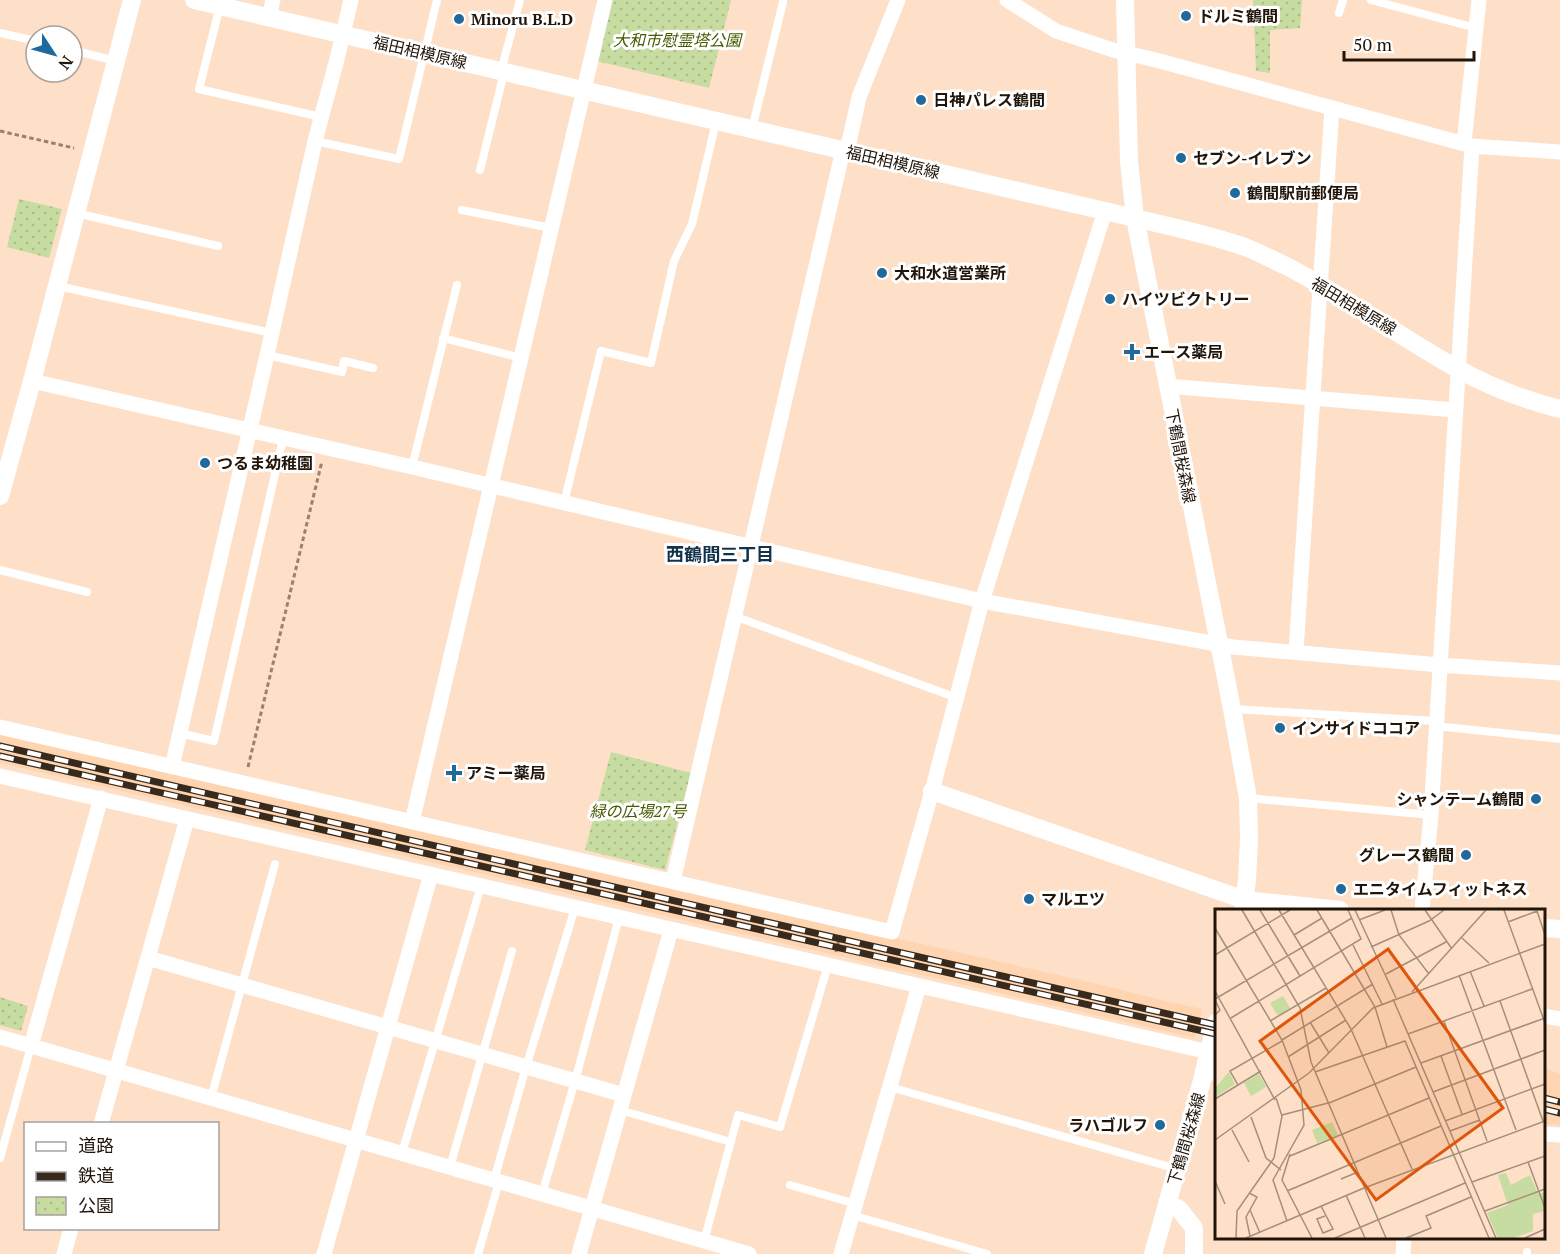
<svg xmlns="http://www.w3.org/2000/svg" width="1560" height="1254" viewBox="0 0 1560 1254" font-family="'PT Serif','Noto Sans JP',serif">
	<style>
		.built { fill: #fed5b0 }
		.park { fill: url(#park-dots) }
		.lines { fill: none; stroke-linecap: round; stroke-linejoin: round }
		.path { stroke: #988370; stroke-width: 3; stroke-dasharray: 4.5 3; stroke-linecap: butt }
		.service { stroke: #fff; stroke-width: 8 }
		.minor { stroke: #fff; stroke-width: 15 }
		.tertiary { stroke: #fff; stroke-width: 18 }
		.rail-casing { stroke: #372a1d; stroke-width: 7 }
		.rail { stroke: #fff; stroke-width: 4.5; stroke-dasharray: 14; stroke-linecap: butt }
		.poi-dot { fill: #1f699c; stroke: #fff; stroke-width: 2 }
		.labels { text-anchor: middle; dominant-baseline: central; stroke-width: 6; stroke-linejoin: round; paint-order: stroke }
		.poi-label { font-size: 16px; font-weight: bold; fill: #21150a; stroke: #fff; text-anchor: start }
		.park-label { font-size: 16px; font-style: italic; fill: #465b01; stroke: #fff }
		.street-label { font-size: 16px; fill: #21150a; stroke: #fff }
		.neighbourhood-label { font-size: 18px; font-weight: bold; fill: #10324b; stroke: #fff }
		.inset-road { fill: none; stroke: #a58f7b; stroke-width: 1.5 }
		.view { fill: #de560c; fill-opacity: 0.15; stroke: #de560c; stroke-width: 3 }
		.inset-edge { fill: none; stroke: #21150a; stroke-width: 3 }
	</style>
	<defs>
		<pattern id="park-dots" width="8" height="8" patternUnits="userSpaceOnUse" patternTransform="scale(1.5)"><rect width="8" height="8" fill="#c7dca0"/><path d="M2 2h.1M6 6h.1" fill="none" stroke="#abbc88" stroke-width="1.8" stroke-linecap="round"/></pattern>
	</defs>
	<rect width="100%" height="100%" fill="#fde0c7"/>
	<path class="built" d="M0 735 1098 984 1161 1000 1202 1009 1195 1038 0 763Z
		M1544 1068 1560 1074V1125L1544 1124Z"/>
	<path class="park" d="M612 0H731L709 88 597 61Z
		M1253 0H1302L1300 28 1270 30V73L1256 71Z
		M19 199 62 209 49 258 7 247Z
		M611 752 691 773 665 870 585 850Z
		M0 997 28 1006 21 1031 0 1025Z"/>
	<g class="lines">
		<path class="path" d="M0 131 74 148
			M248 767 322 461
			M836 952 840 935"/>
		<path class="service" d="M1371 0 1476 28
			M220 6 199 89 321 117
			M1339 13 1343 0
			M0 33 36 41
			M72 50 116 61
			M501 71 520 0
			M752 129 783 2
			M315 141 399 159 437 0
			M480 170 504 73
			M462 210 551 228
			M76 213 218 246
			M58 286 272 333
			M443 338 521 358
			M267 355 342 372 344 361 373 368
			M412 467 457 285
			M564 503 601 351 651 363 674 261 692 224 716 122
			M0 570 87 592
			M734 616 957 698
			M1232 709 1436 721
			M1436 726 1560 739
			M179 733 214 741 283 439
			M1248 798 1431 815
			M890 1087 1177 1169
			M211 1098 275 864
			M620 1110 731 1142
			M402 1153 481 886
			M0 1158 31 1046
			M450 1167 512 951
			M494 1180 526 1067 575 908
			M790 1185 856 1204
			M542 1194 575 1081 619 918
			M852 1215 987 1254
			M704 1241 738 1115 780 1127 828 965
			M478 1254 499 1182
			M1527 1254V1252"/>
		<path class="minor" d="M1007 0 1056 31 1113 50 1156 60 1472 146 1560 152
			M269 17 273 0
			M1464 143 1479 0
			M847 151 859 97 898 0
			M32 381 412 467 982 601 1233 647 1440 665 1560 673
			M1167 386 1455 410
			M1296 651 1332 108
			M0 727 892 932 932 791 982 601 1105 211
			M172 767 267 355 315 141 337 59 351 0
			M0 776 1209 1052
			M412 822 605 0
			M673 881 843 150
			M1422 910 1431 815 1472 146
			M148 958 624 1095
			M1544 1016 1560 1019
			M0 1037 749 1254
			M31 1046 101 798
			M1205 1071 1216 1074
			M101 1124 187 819
			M1544 1134 1560 1135
			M64 1254 71 1228
			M324 1254 431 874
			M579 1254 671 930
			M841 1254 919 986
			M1403 1254 1404 1238"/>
		<path class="tertiary" d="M194 0 1135 218C1171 227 1209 234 1245 247 1260 253 1276 261 1290 268 1348 298 1401 338 1458 369 1490 387 1525 400 1560 409
			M1125 0 1129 161 1135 218 1232 709 1248 798 1249 840 1247 880 1243 910
			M0 496 32 381 132 0
			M932 791 1245 900 1340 910
			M1544 928 1560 929
			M1167 1203 1179 1209 1194 1228V1254
			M1153 1254 1201 1084 1216 1023"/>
		<g class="rail-casing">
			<path id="rail" d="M0 746 1216 1025
				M0 756 1216 1034
				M1544 1098 1560 1102
				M1544 1109 1560 1113"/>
		</g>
		<use href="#rail" class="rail"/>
	</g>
	<g class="poi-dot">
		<circle cx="1186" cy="16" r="6"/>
		<circle cx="459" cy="19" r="6"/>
		<circle cx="921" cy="100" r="6"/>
		<circle cx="1181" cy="158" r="6"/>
		<circle cx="1235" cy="193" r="6"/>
		<circle cx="882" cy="273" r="6"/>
		<circle cx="1110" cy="299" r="6"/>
		<path d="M1129 343h6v6h6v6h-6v6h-6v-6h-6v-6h6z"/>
		<circle cx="205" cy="463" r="6"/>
		<circle cx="1280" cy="728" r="6"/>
		<path d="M451 764h6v6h6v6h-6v6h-6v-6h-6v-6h6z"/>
		<circle cx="1536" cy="799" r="6"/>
		<circle cx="1466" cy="855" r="6"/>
		<circle cx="1341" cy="889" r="6"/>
		<circle cx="1029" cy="899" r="6"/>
		<circle cx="1160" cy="1125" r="6"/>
	</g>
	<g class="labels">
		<g class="poi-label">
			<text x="1198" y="16">ドルミ鶴間</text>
			<text x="471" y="19">Minoru B.L.D</text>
			<text x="933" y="100">日神パレス鶴間</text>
			<text x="1193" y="158">セブン-イレブン</text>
			<text x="1247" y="193">鶴間駅前郵便局</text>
			<text x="894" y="273">大和水道営業所</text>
			<text x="1122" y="299">ハイツビクトリー</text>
			<text x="1144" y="352">エース薬局</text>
			<text x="217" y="463">つるま幼稚園</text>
			<text x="1292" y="728">インサイドココア</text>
			<text x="466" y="773">アミー薬局</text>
			<text x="1524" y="799" text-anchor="end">シャンテーム鶴間</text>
			<text x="1454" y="855" text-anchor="end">グレース鶴間</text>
			<text x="1353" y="889">エニタイムフィットネス</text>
			<text x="1041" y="899">マルエツ</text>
			<text x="1148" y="1125" text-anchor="end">ラハゴルフ</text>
		</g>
		<g class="park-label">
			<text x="677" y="40">大和市慰霊塔公園</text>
			<text x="638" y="811">緑の広場27号</text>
		</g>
		<g class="street-label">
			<text transform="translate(420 52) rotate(13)">福田相模原線</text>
			<text transform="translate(893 162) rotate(13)">福田相模原線</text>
			<text transform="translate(1354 306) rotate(31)">福田相模原線</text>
			<text transform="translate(1181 456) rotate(79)">下鶴間桜森線</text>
			<text transform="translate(1186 1139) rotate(-74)">下鶴間桜森線</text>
		</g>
		<g class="neighbourhood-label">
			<text x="720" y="554">西鶴間三丁目</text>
		</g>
	</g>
	<g transform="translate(1215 909)">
		<rect width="330" height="330" fill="#fde0c7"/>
		<path d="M14 163 20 175 0 188V179ZM291 264 296 276 315 266 323 285 330 283V302L318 305V322L298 329H283L272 304 293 296 283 266Z" fill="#c7dca0"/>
		<path d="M68 87 75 99 63 107 55 94ZM44 165 51 178 36 187 29 174ZM117 213 123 226 102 234 97 221Z" fill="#c7dca0"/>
		<path class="inset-road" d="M27 1 85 99 96 153 171 329M45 1 85 67M64 1 136 120 197 260M102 1 160 98 172 138M140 1 181 89M176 1 184 26 214 65M210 1 237 40M289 1 330 114M322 2 330 26M144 11 170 1M293 13 322 2M0 19 67 131 86 181 89 216 58 271 72 312M79 26 107 9M247 29 274 54M138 36 167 95M156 38 214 12 229 1M0 46 75 1M255 62 269 97M171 65 231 33M244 66 301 221M0 82 60 191M197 83 271 1M0 90 137 9M178 90 281 329M0 91 5 101 0 106M285 92 328 212M16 109 146 30 133 1M55 112 111 79M229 112 272 232M95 113 114 144M193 125 317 80M67 131 158 75M226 147 247 205M73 148 131 111M206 154 330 109M100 163 190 132 274 329M23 176 15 162 67 132M218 183 330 141M0 190 46 162M114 194 201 158M67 206 113 194M36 208 51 249 66 261M230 212 330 175M17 221 34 253M235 222 265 211M0 231 94 164 158 99 330 35M75 245 67 271 97 329M75 247 214 189M313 253 330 299M126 270 143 263M0 272 10 295M257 273 330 247M72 282 226 217M34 284 42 288 31 308 35 327M131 286 150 329M106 297 118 320 108 324 102 310 110 307M35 301 45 324M270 302 330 280M21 329 22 302 59 249 67 207 61 189M31 329 149 279 330 212M120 329 250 274M191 329 216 319 211 307 256 288M310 329 330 320"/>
		<path class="view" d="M173 40 288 199 161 291 45 132Z"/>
		<rect width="330" height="330" class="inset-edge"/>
	</g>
	<rect x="24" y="1122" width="195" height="108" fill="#ffffff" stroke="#a6a19d" stroke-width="1.5"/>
	<rect x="36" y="1142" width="30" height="9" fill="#ffffff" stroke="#a6a19d" stroke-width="1.5"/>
	<text x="78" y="1152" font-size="18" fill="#21150a">道路</text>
	<rect x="36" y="1172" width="30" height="9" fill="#372a1d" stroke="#a6a19d" stroke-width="1.5"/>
	<text x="78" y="1182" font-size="18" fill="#21150a">鉄道</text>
	<rect x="36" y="1197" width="30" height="18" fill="url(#park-dots)" stroke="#a6a19d" stroke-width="1.5"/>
	<text x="78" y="1212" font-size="18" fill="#21150a">公園</text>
	<g transform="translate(54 54) rotate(126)"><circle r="28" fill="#ffffff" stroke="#a6a19d" stroke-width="1.5"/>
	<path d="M0-4.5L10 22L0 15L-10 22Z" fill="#1f699c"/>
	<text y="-9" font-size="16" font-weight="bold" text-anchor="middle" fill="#21150a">N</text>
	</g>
	<path d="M1344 51v9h130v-9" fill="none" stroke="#21150a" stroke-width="3"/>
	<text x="1353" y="51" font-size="18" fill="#21150a" stroke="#ffffff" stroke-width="4.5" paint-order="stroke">50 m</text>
</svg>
